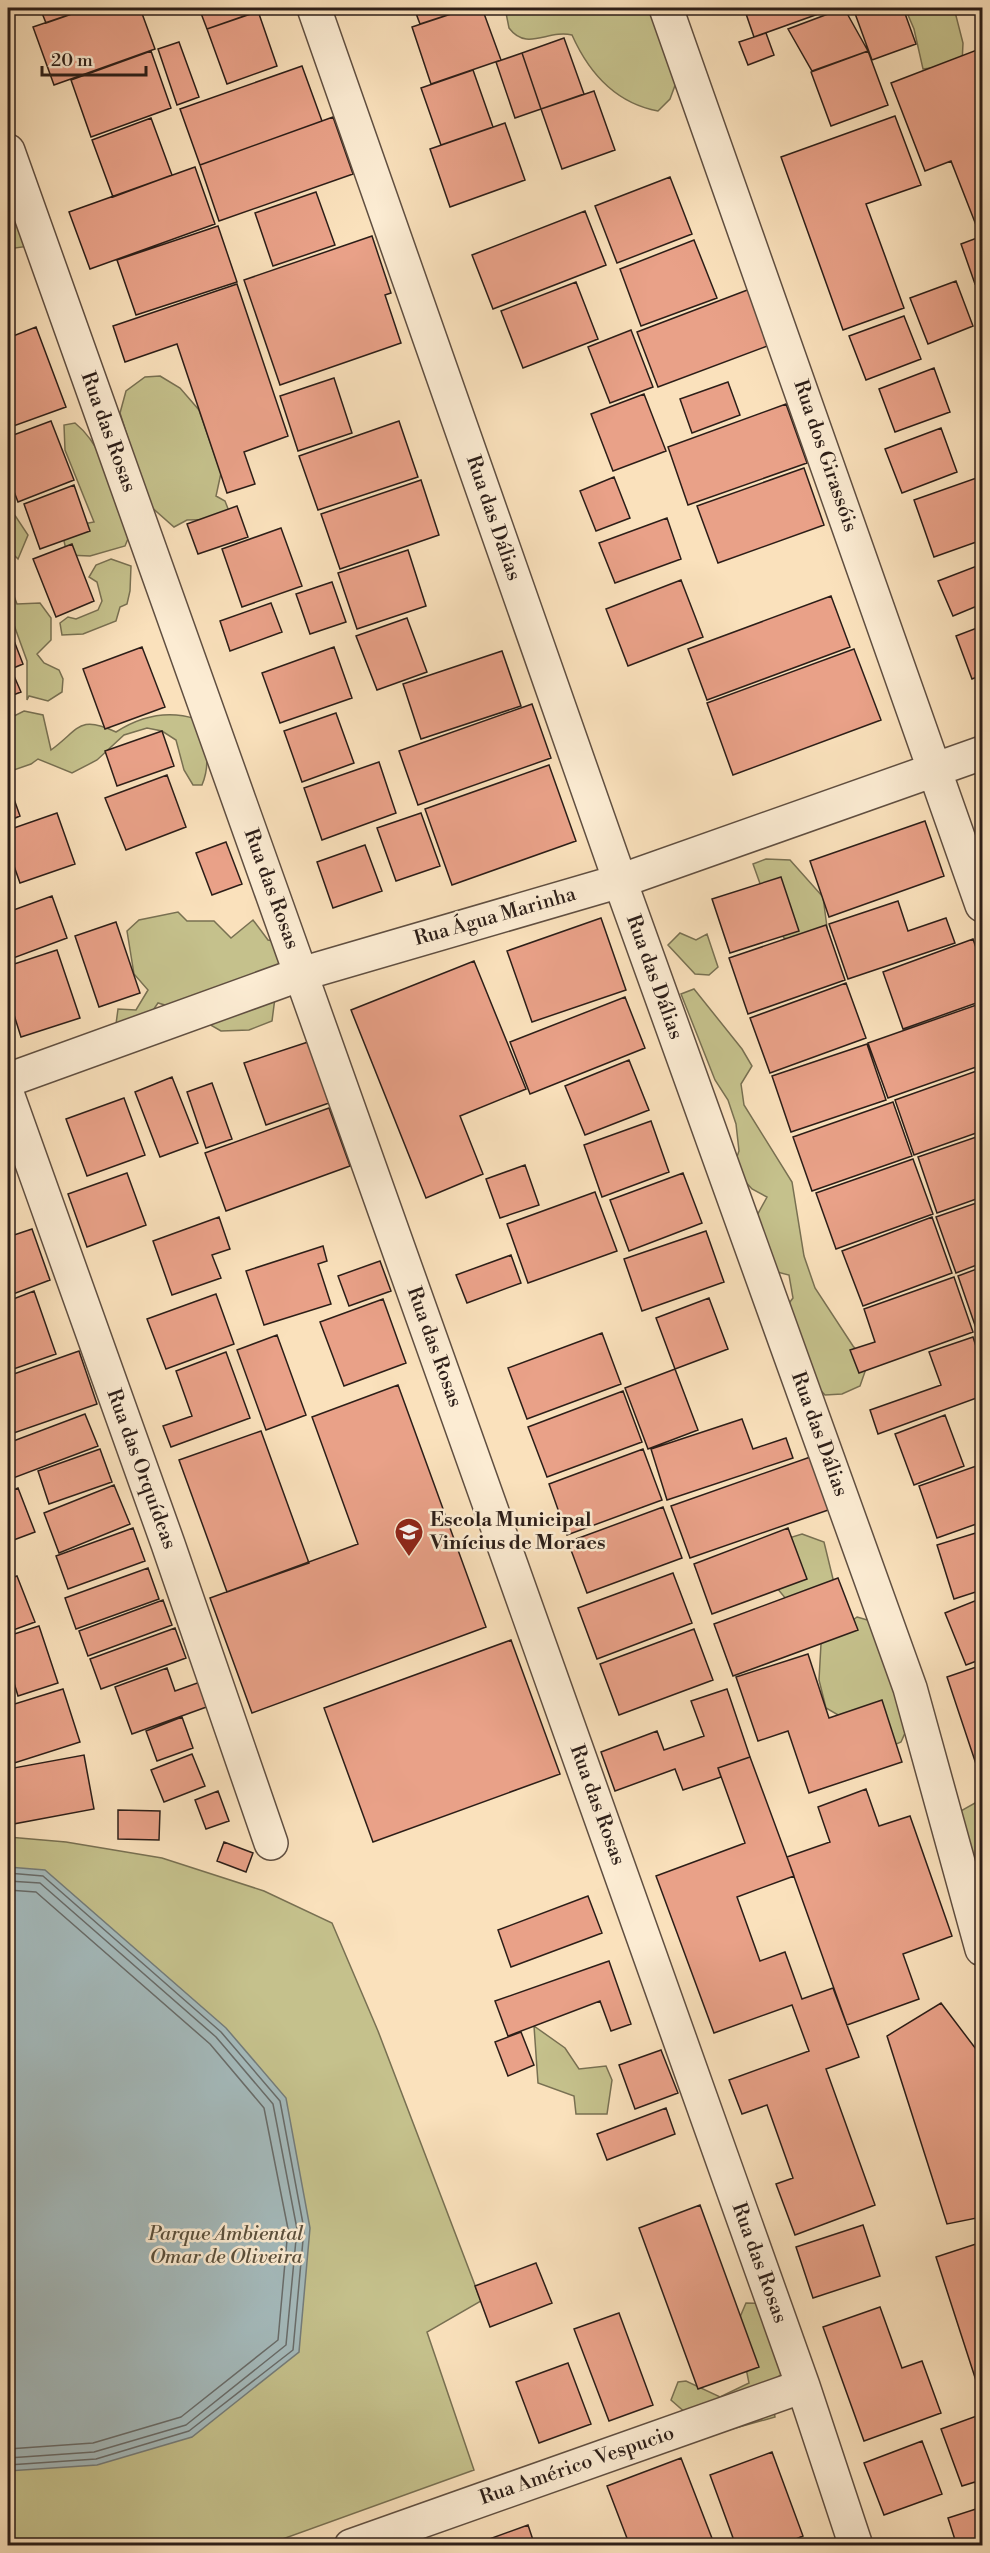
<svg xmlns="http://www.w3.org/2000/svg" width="990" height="2553" viewBox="0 0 990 2553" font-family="'Libre Bodoni',serif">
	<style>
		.green { fill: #c5c18c; stroke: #787052; stroke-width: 1.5 }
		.water { fill: #a4babc; stroke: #747c7a; stroke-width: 1.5 }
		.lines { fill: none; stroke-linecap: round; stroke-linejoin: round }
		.shore { stroke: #686c6a; stroke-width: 1.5 }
		.building { fill: #e9a188; stroke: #2c1e18; stroke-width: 1.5 }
		.minor-casing { stroke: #604f41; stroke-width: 36 }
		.minor { stroke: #fcecd3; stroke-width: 33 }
		.labels { text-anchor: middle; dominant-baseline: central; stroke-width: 5; stroke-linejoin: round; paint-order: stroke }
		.street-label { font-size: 20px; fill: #2c1e18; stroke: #fcecd3 }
		.poi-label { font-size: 20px; font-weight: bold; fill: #2c1e18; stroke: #fcecd3; text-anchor: start }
		.park-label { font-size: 20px; font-style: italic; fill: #5a4f3b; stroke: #fcecd3 }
	</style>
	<rect width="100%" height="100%" fill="#fae1bc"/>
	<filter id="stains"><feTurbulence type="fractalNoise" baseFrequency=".00333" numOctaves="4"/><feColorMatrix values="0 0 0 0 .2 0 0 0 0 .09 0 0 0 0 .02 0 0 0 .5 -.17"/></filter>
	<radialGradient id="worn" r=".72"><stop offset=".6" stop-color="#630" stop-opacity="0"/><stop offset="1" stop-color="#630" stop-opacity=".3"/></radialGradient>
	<path class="green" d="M505 8H664L677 80 670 99 658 111C615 103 589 73 572 35 548 29 527 52 509 28Z
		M905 8H954L963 43 962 64 923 69 914 29Z
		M8 180 30 246 8 249Z
		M160 376 180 388 199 410 221 473 216 496 225 501 232 519 187 520 174 527 149 505 120 413 126 391 145 377Z
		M75 423C106 448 116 497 130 534L125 546 90 556 67 555 63 536 73 526 94 522 65 450 64 425Z
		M8 503 12 505 14 514 28 535 18 559 8 549Z
		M111 559 131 566 130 591 127 604 120 607 116 621 83 634 62 635 60 623 68 617 76 619 98 610 102 601 97 582 89 577 96 565Z
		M8 586 11 588 17 604 40 603 51 618V640L37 654 44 663 59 670 63 679 62 692 48 701 29 696 27 700V661L14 625H8Z
		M24 711 43 715 51 750C79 730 78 714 116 732 141 716 168 710 196 719 205 742 212 761 202 785H193L184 770 176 740 162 731 147 728 124 735 97 760 72 773 38 759 31 764 14 770 8 764V719Z
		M766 859 790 860 823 897 829 942 807 944 784 938 773 920 753 864Z
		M178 912 187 921H214L231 938 253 920 268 940 306 947 276 990 272 1021 249 1030 221 1031 188 1012 158 1003 147 1019 116 1024 118 1009 136 1010 148 990 134 974 127 931 139 920Z
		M680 933 696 940 707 934 718 967 709 975 695 974 668 945Z
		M694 989 742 1049 752 1066 741 1084 744 1105 792 1182 804 1256 815 1288 853 1346 868 1363 860 1386 842 1394 825 1395 804 1373 783 1311 793 1298 789 1275 758 1267 754 1221 767 1197 752 1189 733 1168 739 1151 736 1124 728 1100 715 1080 681 994Z
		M802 1534 824 1542 834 1583 786 1599 772 1582 779 1541Z
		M857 1617 878 1623 904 1717 905 1733 901 1742 892 1746 826 1708 819 1680 821 1644Z
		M982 1799V1874H965L950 1817Z
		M8 1837 66 1842 162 1858 264 1891 332 1923 378 2031 481 2301 427 2332 474 2470 266 2545H8Z
		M534 2026 565 2048 579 2069 606 2066 612 2080 607 2114H576L574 2096 538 2083Z
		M746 2303 782 2304 802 2358 769 2384 775 2417 711 2435 671 2400 678 2382 686 2381 720 2397 749 2383 737 2324Z"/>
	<path class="water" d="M8 1867 45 1870 226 2028 286 2098 310 2228 299 2352 192 2437 97 2465 8 2471Z"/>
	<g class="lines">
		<path class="shore" d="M8 1873 43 1876 221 2032 280 2101 304 2229 293 2350 189 2431 96 2459 8 2465
			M8 1881 40 1883 216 2037 273 2104 297 2229 286 2345 186 2425 94 2452 8 2458
			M8 1890 36 1892 210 2044 264 2108 288 2229 278 2340 181 2417 93 2443 8 2449"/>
	</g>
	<path class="building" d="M40 8H89L46 23Z
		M89 8H140L155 49 54 85 33 27Z
		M199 8H268L207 29Z
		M414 8H469L420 24Z
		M469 8H482L501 60 431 84 412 27Z
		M744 8H835L754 37Z
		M844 8 868 51 812 71 788 29Z
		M853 8H903L916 44 872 60Z
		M258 11 277 66 227 84 207 29Z
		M766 33 774 55 748 65 739 42Z
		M564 38 584 94 541 109 522 53Z
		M179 42 199 97 177 105 158 49Z
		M982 48V222L976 225 951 161 925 171 891 83Z
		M151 51 171 108 91 137 71 80Z
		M868 51 888 105 831 126 811 72Z
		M522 53 541 109 515 118 496 62Z
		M302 66 322 121 200 165 180 109Z
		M473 70 493 127 441 145 421 88Z
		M594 91 615 150 562 169 541 109Z
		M895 116 921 185 866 204 904 308 843 330 781 157Z
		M333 117 353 174 219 221 200 165Z
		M151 118 172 175 113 197 92 140Z
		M505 123 525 180 450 207 430 149Z
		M195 167 215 224 90 269 69 212Z
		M670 177 692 234 617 263 595 206Z
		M316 192 335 245 273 266 255 213Z
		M585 211 606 265 493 309 472 255Z
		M218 226 237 282 136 315 117 260Z
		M372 236 391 293 385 295 401 343 280 385 244 280Z
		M982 236V281L975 284 961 244Z
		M694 240 717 298 641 326 620 269Z
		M956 281 973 326 928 344 910 298Z
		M576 282 598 339 523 368 501 311Z
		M237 284 288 436 244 452 255 484 227 493 177 344 125 362 113 326Z
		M750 289 770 345 658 387 637 332Z
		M904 316 921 359 866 380 849 336Z
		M36 327 66 407 8 428V338Z
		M631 330 653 387 610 403 588 347Z
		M934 368 950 412 895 432 879 389Z
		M334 378 352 433 298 451 280 396Z
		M728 382 740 415 692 433 680 399Z
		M644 394 666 451 613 471 591 414Z
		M786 404 807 463 688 505 668 447Z
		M51 421 74 480 18 502 8 476V437Z
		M399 421 418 477 318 510 299 456Z
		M941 428 957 472 902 493 885 449Z
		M804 468 824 525 718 563 697 506Z
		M982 476V540L934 557 914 500Z
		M614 477 630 518 596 531 580 491Z
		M421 480 439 535 340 569 321 514Z
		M74 485 90 531 40 549 24 504Z
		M237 506 248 537 198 554 187 524Z
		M667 518 681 559 615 583 599 543Z
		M281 528 302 586 242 607 222 549Z
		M72 544 94 601 56 617 33 559Z
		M408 550 426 606 357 629 338 573Z
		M982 564V604L953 616 938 581Z
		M681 580 703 637 628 666 606 609Z
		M332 582 346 622 310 634 296 594Z
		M831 596 850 647 707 700 688 649Z
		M271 603 282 632 230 651 220 621Z
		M407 618 427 672 377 690 356 636Z
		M982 626V675L972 679 956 636Z
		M11 633 23 664 11 669 21 692 8 697V634Z
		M142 647 165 707 105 729 83 669Z
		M334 647 352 698 280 723 262 673Z
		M854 649 881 720 733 775 707 703Z
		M502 651 521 706 421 739 403 684Z
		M532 704 551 758 418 805 399 751Z
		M336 713 354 763 302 782 284 731Z
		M162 731 174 766 117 786 105 751Z
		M379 762 396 813 322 840 304 788Z
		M549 765 576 841 452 885 425 809Z
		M167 775 186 827 126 850 105 798Z
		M8 782 20 816 8 821Z
		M57 813 75 864 20 883 8 849V830Z
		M421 813 440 866 396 881 377 828Z
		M925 821 944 876 829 917 810 861Z
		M226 842 242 884 212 895 196 853Z
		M365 845 382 891 333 908 317 862Z
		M781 877 799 931 730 953 712 899Z
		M52 896 67 938 8 960V912Z
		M898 901 908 931 946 918 955 943 848 979 829 924Z
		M601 918 626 990 532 1022 507 951Z
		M116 922 140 993 99 1007 75 936Z
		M826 925 845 980 748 1014 729 958Z
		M973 939 982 965V1001L903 1029 883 972Z
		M57 950 80 1018 21 1037 8 996V966Z
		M474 961 526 1089 460 1116 483 1174 426 1198 351 1010Z
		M846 983 866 1038 770 1073 750 1018Z
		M625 997 645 1048 530 1094 510 1042Z
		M982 1003V1065L888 1098 868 1043Z
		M308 1042 329 1103 266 1125 244 1063Z
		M867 1044 886 1100 791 1132 772 1076Z
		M629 1060 649 1110 585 1135 565 1086Z
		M982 1069V1131L914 1155 895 1100Z
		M172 1077 198 1143 160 1157 135 1092Z
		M212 1083 232 1139 206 1148 187 1092Z
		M124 1098 145 1155 87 1176 66 1119Z
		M893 1102 912 1156 812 1191 793 1137Z
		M329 1108 350 1166 226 1211 205 1153Z
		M651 1121 669 1172 602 1197 584 1145Z
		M982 1135V1197L937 1213 918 1157Z
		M913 1159 933 1214 836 1249 816 1193Z
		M525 1165 539 1205 500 1218 486 1179Z
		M127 1173 146 1225 87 1247 68 1194Z
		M683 1173 702 1223 629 1251 610 1200Z
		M595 1192 617 1251 528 1283 507 1224Z
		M982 1201V1263L956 1273 936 1217Z
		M219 1217 230 1249 212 1255 221 1278 172 1295 153 1241Z
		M932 1217 952 1273 863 1306 842 1251Z
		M32 1229 50 1280 8 1296V1237Z
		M706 1231 724 1282 642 1311 624 1259Z
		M323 1246 327 1261 318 1264 331 1304 264 1325 246 1271Z
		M511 1255 521 1283 467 1303 456 1275Z
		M380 1261 391 1291 349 1306 338 1276Z
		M982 1267V1329L977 1331 958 1276Z
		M954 1277 973 1332 859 1373 850 1350 875 1342 864 1309Z
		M34 1291 56 1354 8 1371V1301Z
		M216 1294 234 1344 166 1369 147 1319Z
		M709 1298 728 1349 675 1369 656 1318Z
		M383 1299 406 1363 344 1386 320 1322Z
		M602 1333 621 1384 527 1419 508 1368Z
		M277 1335 306 1415 266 1430 237 1350Z
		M973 1337 982 1365V1396L878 1434 870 1410 941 1385 929 1352Z
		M79 1351 97 1404 8 1435V1376Z
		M226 1352 250 1418 171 1447 163 1426 192 1416 176 1371Z
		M675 1369 698 1430 648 1449 625 1388Z
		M398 1385 486 1627 252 1713 210 1598 358 1544 312 1417Z
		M623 1391 642 1442 547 1477 528 1427Z
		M85 1414 98 1446 8 1480V1443Z
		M945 1415 964 1466 914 1485 895 1434Z
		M742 1419 753 1449 786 1438 793 1458 667 1500 651 1449Z
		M261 1431 309 1563 227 1592 179 1460Z
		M100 1449 112 1482 49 1504 38 1471Z
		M643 1449 662 1500 567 1535 549 1484Z
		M816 1455 834 1508 690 1558 671 1506Z
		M982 1464V1522L937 1538 919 1486Z
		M114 1485 130 1524 59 1553 44 1513Z
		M18 1488 35 1532 11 1541 8 1532V1492Z
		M663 1507 682 1558 587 1593 568 1542Z
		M133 1528 145 1561 68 1589 56 1556Z
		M788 1528 807 1579 712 1614 694 1564Z
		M982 1531V1590L954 1599 937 1545Z
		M148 1568 159 1599 76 1629 65 1598Z
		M673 1573 692 1623 597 1659 578 1608Z
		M17 1576 35 1622 8 1632V1579Z
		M838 1578 858 1630 733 1676 714 1624Z
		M982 1598V1659L966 1665 945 1613Z
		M163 1600 172 1625 88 1656 79 1631Z
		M39 1626 58 1683 18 1696 8 1663V1636Z
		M175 1628 186 1658 101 1689 90 1659Z
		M694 1629 713 1680 619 1715 600 1664Z
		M511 1640 560 1774 373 1842 324 1708Z
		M808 1654 829 1718 882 1700 902 1762 809 1793 788 1731 758 1741 736 1677Z
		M982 1665V1782L947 1677Z
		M167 1668 175 1691 203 1681 212 1705 132 1734 115 1687Z
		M63 1689 80 1742 8 1765V1706Z
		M727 1689 750 1757 718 1768 721 1777 683 1790 675 1769 615 1791 601 1752 657 1731 664 1750 704 1736 691 1701Z
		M182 1717 193 1748 157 1761 146 1731Z
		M192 1754 205 1786 164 1802 151 1770Z
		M84 1755 94 1809 8 1825V1769Z
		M750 1757 794 1876 737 1897 760 1961 785 1952 802 1999 833 1988 859 2057 826 2069 875 2205 795 2235 776 2184 793 2178 767 2105 742 2114 729 2080 809 2051 792 2005 714 2033 656 1876 745 1843 718 1768Z
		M866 1789 879 1826 910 1816 952 1936 903 1954 919 1999 847 2025 787 1857 830 1842 818 1807Z
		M218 1791 229 1821 206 1829 195 1800Z
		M118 1810 160 1811 159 1840 118 1839Z
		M224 1842 253 1853 246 1872 217 1861Z
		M588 1896 602 1933 511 1967 498 1930Z
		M609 1961 631 2024 611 2031 600 2001 508 2036 495 2001Z
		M941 2003 982 2057V2217L947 2224 887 2036Z
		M521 2032 534 2065 508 2076 495 2042Z
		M661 2050 678 2093 635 2109 619 2065Z
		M666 2108 675 2134 607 2160 597 2134Z
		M700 2205 759 2367 698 2389 639 2228Z
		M863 2225 880 2276 813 2298 796 2247Z
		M982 2242V2396H981L936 2257Z
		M536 2263 552 2303 490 2327 475 2286Z
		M880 2307 902 2368 922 2361 941 2413 864 2441 823 2327Z
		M619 2313 653 2405 609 2421 574 2329Z
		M568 2363 591 2424 539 2443 516 2382Z
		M982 2414V2501L975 2482 962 2486 941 2429Z
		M922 2441 942 2494 884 2515 864 2463Z
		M772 2452 803 2536 779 2546H736L710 2475Z
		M681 2458 715 2546H630L607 2486Z
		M982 2507V2546H957L948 2518Z
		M528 2525 535 2546H470Z"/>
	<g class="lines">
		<g class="minor-casing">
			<path id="minor" d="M314 8 620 881 910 1688 982 1949
				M666 8 982 905
				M8 151 803 2386 856 2546
				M8 1080 301 974 620 881 982 753
				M8 1096 168 1544 271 1843
				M351 2546 803 2386"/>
		</g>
		<use href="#minor" class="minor"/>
	</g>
	<defs>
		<g id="school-pin" transform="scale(1.5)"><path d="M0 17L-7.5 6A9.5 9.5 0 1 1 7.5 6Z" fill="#8f2418" stroke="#fcecd3"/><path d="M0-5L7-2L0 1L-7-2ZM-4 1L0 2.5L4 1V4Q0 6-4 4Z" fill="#fff"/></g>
	</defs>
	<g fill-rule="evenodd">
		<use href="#school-pin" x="409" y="1532"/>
	</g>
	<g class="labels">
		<g class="street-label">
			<text transform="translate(108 432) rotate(70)">Rua das Rosas</text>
			<text transform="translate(825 456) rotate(71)">Rua dos Girassóis</text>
			<text transform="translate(493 518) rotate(71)">Rua das Dálias</text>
			<text transform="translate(271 889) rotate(70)">Rua das Rosas</text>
			<text transform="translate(495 917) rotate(-16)">Rua Água Marinha</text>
			<text transform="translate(654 977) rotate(70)">Rua das Dálias</text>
			<text transform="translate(434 1347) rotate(70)">Rua das Rosas</text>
			<text transform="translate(819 1434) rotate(70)">Rua das Dálias</text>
			<text transform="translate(141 1469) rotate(70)">Rua das Orquídeas</text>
			<text transform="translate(597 1805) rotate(70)">Rua das Rosas</text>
			<text transform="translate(759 2263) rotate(70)">Rua das Rosas</text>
			<text transform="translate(577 2466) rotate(-19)">Rua Américo Vespucio</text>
		</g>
		<g class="poi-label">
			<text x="430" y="1520">Escola Municipal<tspan x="430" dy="23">Vinícius de Moraes</tspan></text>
		</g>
		<g class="park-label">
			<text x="226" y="2234">Parque Ambiental<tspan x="226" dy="23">Omar de Oliveira</tspan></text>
		</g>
	</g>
	<rect width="990" height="2553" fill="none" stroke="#fae1bc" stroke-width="30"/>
	<rect x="9" y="9" width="972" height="2535" fill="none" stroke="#2c1e18" stroke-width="3"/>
	<rect x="15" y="15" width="960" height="2523" fill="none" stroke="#2c1e18" stroke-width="1.5"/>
	<path d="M42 66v9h104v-9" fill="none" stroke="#2c1e18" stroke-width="3"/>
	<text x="51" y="66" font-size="18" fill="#2c1e18" stroke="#fcecd3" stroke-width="4.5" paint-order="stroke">20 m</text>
	<rect width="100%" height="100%" filter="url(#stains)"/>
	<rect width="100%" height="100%" fill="url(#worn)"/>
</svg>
